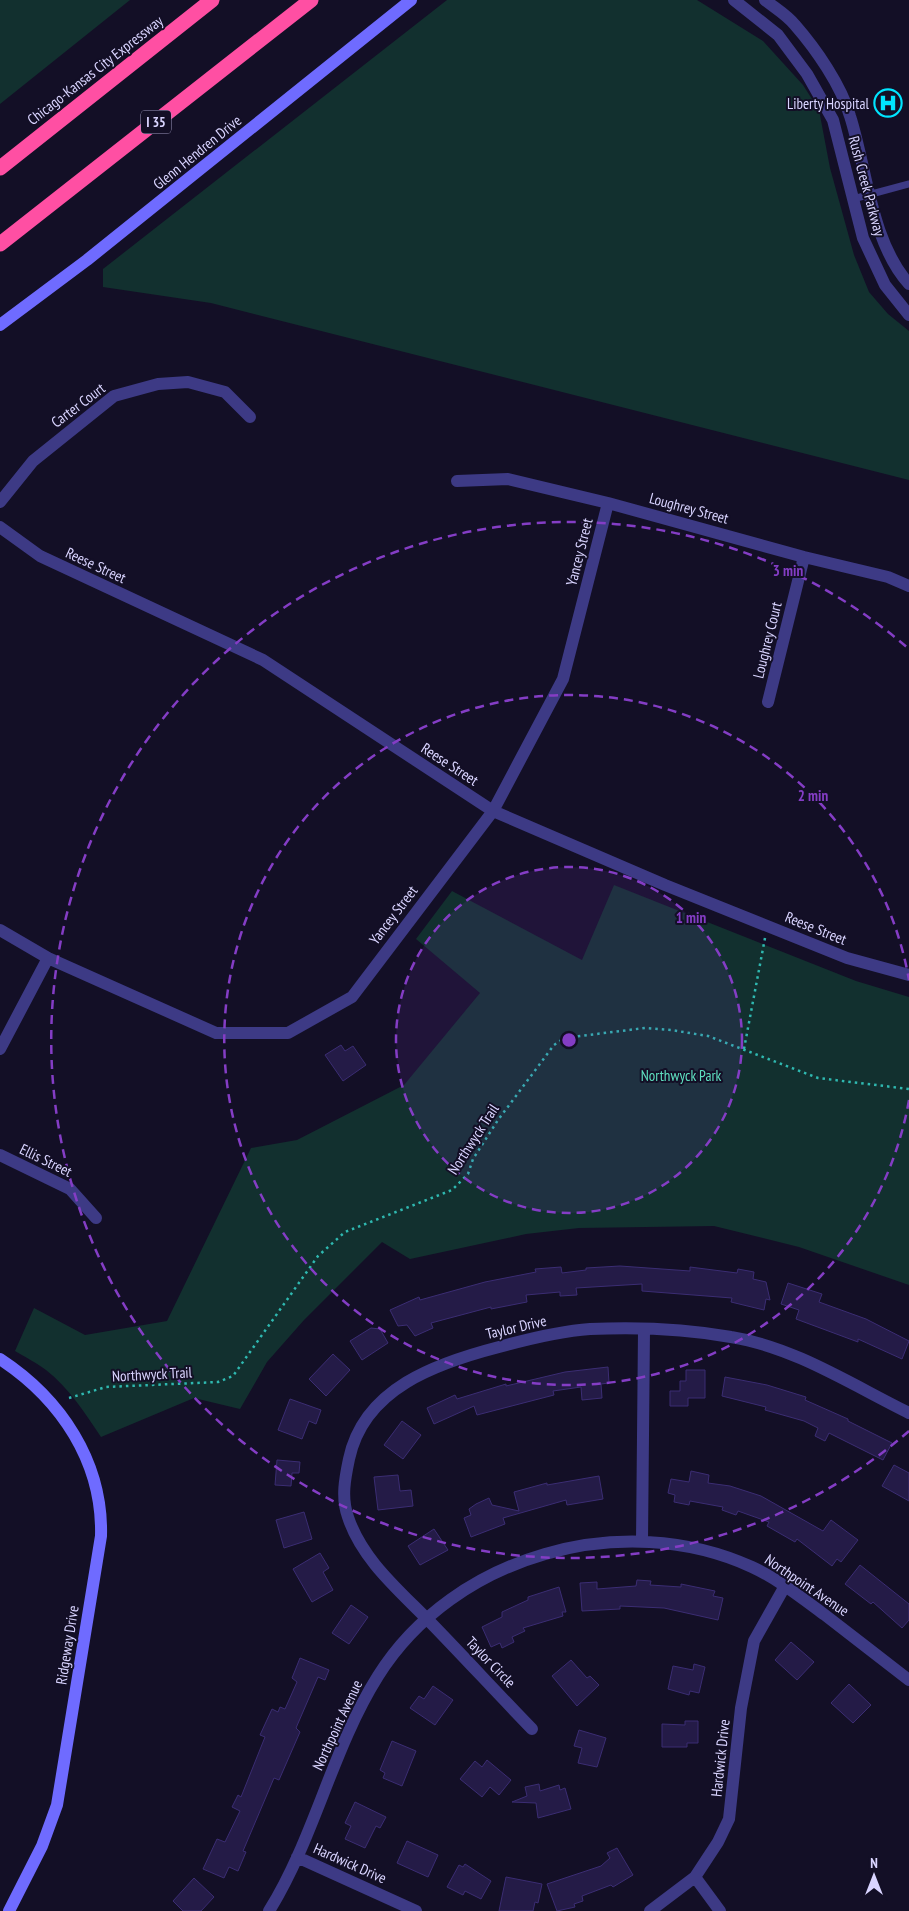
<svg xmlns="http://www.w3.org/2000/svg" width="909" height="1911" viewBox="0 0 909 1911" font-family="'PT Sans Narrow',sans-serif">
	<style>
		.green { fill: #12302f }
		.building { fill: #241b47; stroke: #3b2d73 }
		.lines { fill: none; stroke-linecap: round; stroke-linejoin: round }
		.path { stroke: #2fb8b0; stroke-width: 2.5; stroke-dasharray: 2.5 4; stroke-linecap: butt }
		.lane { stroke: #3d3a85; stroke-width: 7 }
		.street { stroke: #3d3a85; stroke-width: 12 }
		.secondary { stroke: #6f6bff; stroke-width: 12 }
		.highway { stroke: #ff4fa3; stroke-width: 15 }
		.ring { fill: none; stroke: #843dc5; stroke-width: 2.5; stroke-dasharray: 9 6 }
		.labels { text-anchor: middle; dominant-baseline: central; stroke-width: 4; stroke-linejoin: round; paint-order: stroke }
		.shield { fill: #130f26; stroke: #9e99be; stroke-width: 1 }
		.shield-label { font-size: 14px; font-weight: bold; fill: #d9d4ff }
		.street-label { font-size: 15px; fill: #d9d4ff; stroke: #130f26 }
		.poi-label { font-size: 15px; fill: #d9d4ff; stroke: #130f26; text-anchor: end }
		.park-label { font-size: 15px; fill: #5fe0c0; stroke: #130f26 }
		.centre { fill: #843dc5; stroke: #130f26; stroke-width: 2.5 }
		.ring-label { font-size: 15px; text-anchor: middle; font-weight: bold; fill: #843dc5; stroke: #130f26; stroke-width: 4; stroke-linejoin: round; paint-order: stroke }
	</style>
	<rect width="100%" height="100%" fill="#130f26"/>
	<path class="green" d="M0 0H130L0 104Z
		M447 0H697L763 41 803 85 819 110 830 168 854 255 869 292 888 314 909 331V480L211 303 103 287V269Z
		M614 885 856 981 909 997V1285L799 1247 714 1226 579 1228 526 1234 410 1259 382 1242 304 1320 267 1362 240 1409 194 1398 101 1437C85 1413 69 1388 46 1370 37 1363 25 1357 15 1351L34 1308 85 1335 167 1321 251 1148 297 1140 404 1085 480 993 416 939 452 891 582 960Z"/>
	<path class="building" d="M341 1045 345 1051 353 1046 366 1065 343 1081 325 1055Z
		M620 1266 690 1271V1267L737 1273 738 1269 754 1272 753 1279 766 1282 770 1300 766 1299 764 1310 731 1302 732 1298 642 1291V1284L576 1288 577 1295 560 1296V1292L526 1295 527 1302 491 1309V1307L431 1323 433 1328 415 1336 407 1325 398 1326 390 1310 419 1297 420 1300 485 1282 536 1272 535 1269 561 1267 562 1273 586 1270V1268Z
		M788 1283 822 1294 819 1302 866 1319 909 1341 902 1359 858 1339V1342L796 1319 799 1310 781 1304Z
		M371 1328 380 1329 388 1343 362 1360 350 1341Z
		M333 1354 350 1370 326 1396 309 1379Z
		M608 1367 609 1383 601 1384 602 1398 582 1400 581 1387 553 1391 554 1395 477 1415 474 1406 434 1424 427 1408 455 1395 457 1399 506 1384V1386L565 1372Z
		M686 1370H705V1398H688V1406H670V1391H680V1381H686Z
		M725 1377 767 1385 806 1397 805 1400 848 1419V1421L892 1443 883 1460 829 1433 825 1441 815 1436 818 1428 804 1421 765 1410 766 1407 722 1396Z
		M290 1399 321 1410 316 1424 309 1421 302 1439 278 1430Z
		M402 1421 421 1435 403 1459 384 1445Z
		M277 1460 300 1462 299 1473H292L291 1486 275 1485Z
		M894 1465 909 1473V1501L882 1486Z
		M691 1471 709 1475 708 1483 730 1486 761 1496 823 1531 831 1520 858 1540 841 1562 837 1559 832 1566 797 1539 795 1542 767 1526 769 1522 738 1511 736 1515 722 1510 723 1507 690 1501 689 1505 674 1502 675 1495 668 1493 671 1479 689 1482Z
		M398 1475 400 1491 411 1490 413 1506 378 1510 374 1477Z
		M599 1476 603 1499 567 1505 566 1500 503 1518 505 1524 471 1537 464 1518 471 1515 469 1509 476 1504 489 1498 492 1505 519 1511 514 1492 547 1483V1485Z
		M304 1512 312 1539 284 1548 276 1520Z
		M434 1529 448 1550 420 1565 408 1546Z
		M320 1553 329 1568 323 1572 333 1590 312 1602 293 1569Z
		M860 1565 909 1604V1620L902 1628 873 1602 871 1604 845 1584Z
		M637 1580 651 1581 650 1585 681 1587V1584L715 1591 713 1596 723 1598 718 1620 664 1608 620 1606V1609L582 1611 580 1583 597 1582V1589L636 1586Z
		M559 1587 566 1612H562L563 1616 523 1628 525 1631 512 1637 514 1642 502 1648 500 1643 491 1647 482 1627 502 1617V1612L528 1600V1597Z
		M351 1605 368 1617 349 1644 332 1633Z
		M791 1642 814 1662 797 1680 775 1660Z
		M300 1658 329 1670 325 1680 318 1677 296 1728 300 1732 279 1780 274 1778 243 1851 246 1852 238 1871 229 1867 224 1878 203 1869 217 1839 225 1842 240 1811 232 1807 238 1795 241 1797 265 1737 260 1735 272 1709 278 1712 280 1707 285 1709 297 1682 292 1678Z
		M571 1660 587 1678 590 1676 599 1685 577 1706 552 1676Z
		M694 1664 705 1667 699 1693 690 1691 689 1695 668 1689 673 1666 693 1670Z
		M849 1684 871 1705 853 1723 831 1703Z
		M433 1686 453 1700 435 1725 410 1708 419 1696 424 1699Z
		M685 1721H698V1743H687V1747H662V1724L685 1725Z
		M579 1730 606 1738 597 1767 578 1763 582 1748 574 1746Z
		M392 1741 416 1751 402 1786 383 1778 385 1773 380 1770Z
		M487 1760 511 1780 499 1795 490 1787 482 1797 460 1779 475 1761 482 1767Z
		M539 1784 540 1791 559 1785 560 1790 565 1788 571 1809 538 1818 536 1803 512 1802 527 1796 525 1787Z
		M355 1802 386 1817 380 1828 376 1826 365 1848 345 1839 351 1826 345 1823Z
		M407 1841 438 1855 428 1877 397 1863Z
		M617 1848 633 1875 613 1887 611 1885 582 1896 583 1901 574 1904 575 1907 557 1911 547 1884 601 1866 610 1858 607 1853Z
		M465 1864 491 1881 481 1899 465 1891 463 1895 447 1887 459 1865 463 1867Z
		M506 1877 542 1884 538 1903 535 1902 533 1911H499Z
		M194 1878 214 1897 201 1911H183L173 1901Z"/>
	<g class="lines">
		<path class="path" d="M744 1049 765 938
			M69 1398 106 1387 218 1382 233 1376 318 1256 345 1232 452 1190 468 1174 473 1159 498 1120 554 1045 564 1038 645 1028 671 1030 708 1036 818 1078 909 1089"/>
		<path class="lane" d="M853 199 909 184"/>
		<path class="street" d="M734 0 778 35 807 74 833 120 863 238 885 285 909 315
			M765 0C775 8 787 15 795 25 816 49 841 85 850 116 867 169 871 242 909 284
			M457 481 508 479 608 503 804 557 888 577 909 586
			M0 502 33 461 114 396 158 384 188 382 225 392 250 417
			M0 527 40 556 263 660 493 811 665 885 847 958 909 975
			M768 702 804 557
			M0 930 48 958 216 1033H288L352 997 493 811 563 679 608 503
			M0 1049 48 958
			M0 1155 70 1189 96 1218
			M642 1541 644 1330
			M532 1729C498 1694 465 1658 431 1623 400 1591 362 1560 348 1517 341 1498 345 1478 349 1459 364 1388 437 1363 499 1347 528 1339 560 1331 590 1329 635 1327 687 1329 731 1337 794 1347 852 1385 909 1413
			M297 1857 416 1911
			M695 1877 720 1911
			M269 1911C315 1837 332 1749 378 1676 454 1555 623 1508 752 1567 778 1579 802 1598 825 1615 853 1637 881 1658 909 1680
			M650 1911 695 1877 718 1842 729 1819 741 1708 754 1641 785 1586"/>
		<path class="secondary" d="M0 325 87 260 411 0
			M0 1359C61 1399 103 1462 101 1536L57 1805 42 1846 9 1911"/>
		<path class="highway" d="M0 168 212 0
			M0 244 311 0"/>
	</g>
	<circle cx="569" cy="1040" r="173" fill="#843dc5" fill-opacity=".12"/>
	<g class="ring">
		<circle cx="569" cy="1040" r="173"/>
		<path d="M909 1100A345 345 0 1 1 909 980"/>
		<path d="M909 1431A518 518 0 1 1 909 649"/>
	</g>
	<defs>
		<g id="hospital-ring" transform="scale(1.4375)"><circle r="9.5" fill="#130f26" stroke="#00e5ff" stroke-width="1.5"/><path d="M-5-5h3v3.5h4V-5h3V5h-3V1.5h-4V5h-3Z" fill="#00e5ff"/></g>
	</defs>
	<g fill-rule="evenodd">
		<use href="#hospital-ring" x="888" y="103"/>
	</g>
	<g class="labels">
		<rect class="shield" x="141" y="110.5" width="30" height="23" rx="4"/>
		<g class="shield-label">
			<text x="156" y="122">I 35</text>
		</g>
		<g class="street-label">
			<text transform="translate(95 70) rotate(-38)">Chicago-Kansas City Expressway</text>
			<text transform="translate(197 152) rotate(-39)">Glenn Hendren Drive</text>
			<text transform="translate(867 186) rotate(75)">Rush Creek Parkway</text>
			<text transform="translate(78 405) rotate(-37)">Carter Court</text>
			<text transform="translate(689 508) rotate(15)">Loughrey Street</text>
			<text transform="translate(579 552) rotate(-76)">Yancey Street</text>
			<text transform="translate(96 565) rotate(25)">Reese Street</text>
			<text transform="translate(767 640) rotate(-76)">Loughrey Court</text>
			<text transform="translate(450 764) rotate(33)">Reese Street</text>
			<text transform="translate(393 915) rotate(-53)">Yancey Street</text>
			<text transform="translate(816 928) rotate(22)">Reese Street</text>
			<text transform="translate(473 1139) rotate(-57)">Northwyck Trail</text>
			<text transform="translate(46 1160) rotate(26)">Ellis Street</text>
			<text transform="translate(516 1327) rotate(-13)">Taylor Drive</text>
			<text transform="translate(152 1374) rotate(-3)">Northwyck Trail</text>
			<text transform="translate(807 1585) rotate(34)">Northpoint Avenue</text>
			<text transform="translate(67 1645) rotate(-81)">Ridgeway Drive</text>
			<text transform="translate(491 1662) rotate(46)">Taylor Circle</text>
			<text transform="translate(337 1725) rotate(-65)">Northpoint Avenue</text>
			<text transform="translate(720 1758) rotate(-84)">Hardwick Drive</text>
			<text transform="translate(350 1863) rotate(24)">Hardwick Drive</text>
		</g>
		<g class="poi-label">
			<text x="869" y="103">Liberty Hospital</text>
		</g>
		<g class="park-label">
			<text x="681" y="1075">Northwyck Park</text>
		</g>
	</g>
	<circle cx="569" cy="1040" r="8" class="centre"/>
	<g class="ring-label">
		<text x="788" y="576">3 min</text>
		<text x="813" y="801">2 min</text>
		<text x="691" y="923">1 min</text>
	</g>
	<g transform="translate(874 1876)" stroke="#130f26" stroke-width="4" paint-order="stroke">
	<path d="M0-4L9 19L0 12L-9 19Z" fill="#d9d4ff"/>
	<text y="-8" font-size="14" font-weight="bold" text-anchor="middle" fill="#d9d4ff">N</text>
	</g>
</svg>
